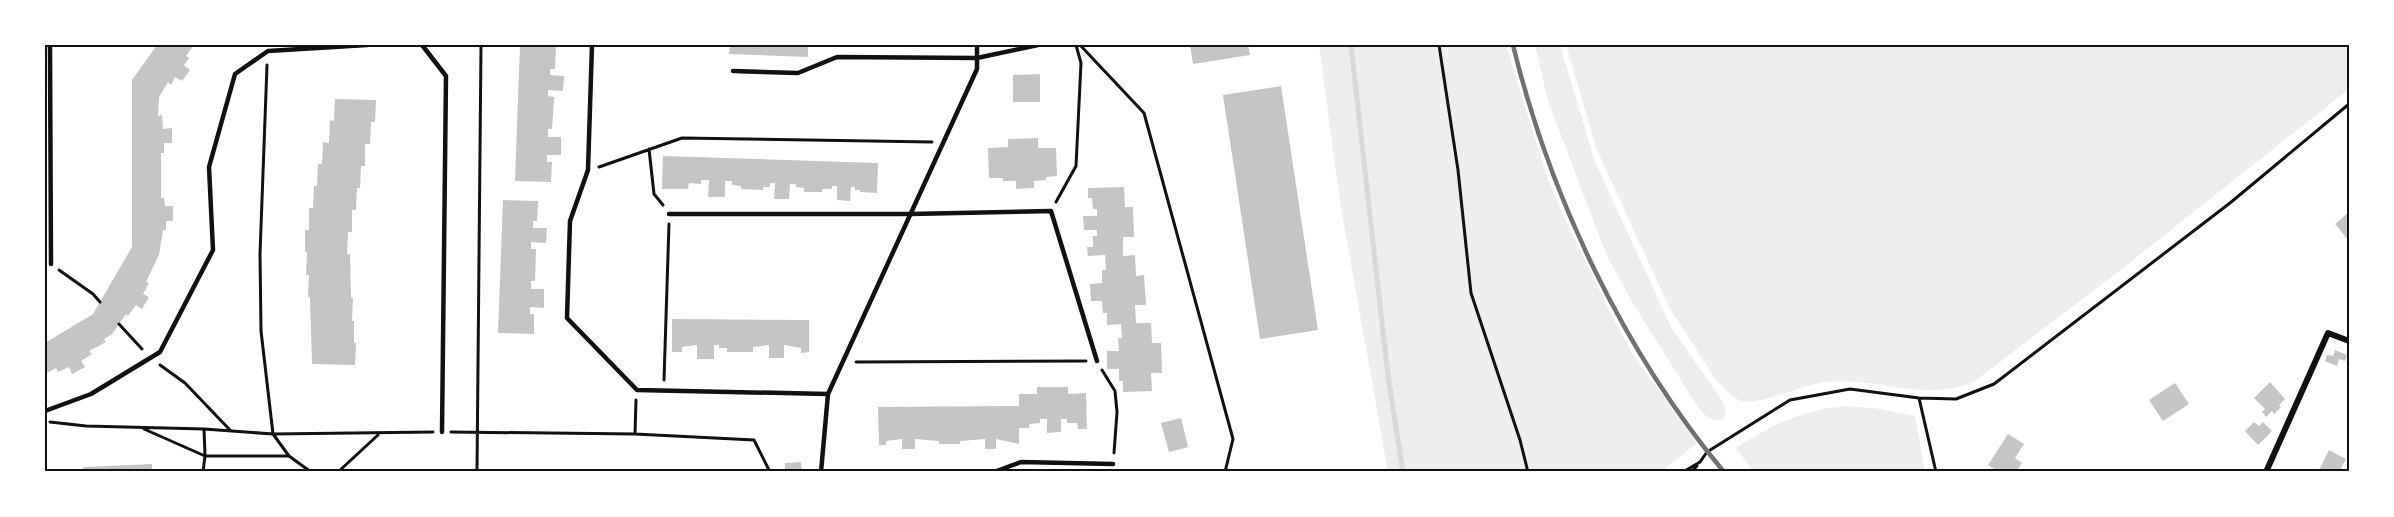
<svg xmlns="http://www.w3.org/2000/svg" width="2394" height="517" viewBox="0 0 2394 517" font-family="'Work Sans',sans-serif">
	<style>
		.green { fill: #eee }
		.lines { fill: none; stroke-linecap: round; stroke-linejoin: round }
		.stream { stroke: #d9d9d9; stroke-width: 5 }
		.building { fill: #c4c4c4 }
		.path { stroke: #111; stroke-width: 3 }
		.service { stroke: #111; stroke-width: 4.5 }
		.minor { stroke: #111; stroke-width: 6 }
		.rail { stroke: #707070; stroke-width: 4.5 }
		.neatline { fill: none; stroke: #111; stroke-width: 2 }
	</style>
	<rect width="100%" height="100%" fill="#fff"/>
	<path class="green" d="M1319 45H1506L1547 177 1565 219 1612 316 1632 353 1697 443 1661 472H1388L1340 202Z
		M1535 45H1560L1595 162 1671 327 1723 402 1726 414 1723 419C1710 424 1703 413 1696 404L1631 300 1606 254 1548 101Z
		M1566 45H2349V89L2123 268 1975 381C1932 402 1880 379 1834 381 1804 383 1778 399 1749 402L1740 401 1731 395 1716 380 1669 307 1597 150Z
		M1842 406 1874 408 1915 416 1925 472H1754L1736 448C1774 424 1797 412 1842 406Z"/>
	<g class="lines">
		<path class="stream" d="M1351 45 1388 376 1403 472"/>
	</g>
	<path class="building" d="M157 45H194L186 56 189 58 184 65 190 70 182 81 175 77 171 85 168 82 159 97 158 116 162 115 163 129 172 128V143H164V153H161V198H164L165 206H173V221H166V230H163L159 255 146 282 149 283 143 294 149 297 142 309 136 305 128 316 126 314 112 334 104 339 106 342 89 351 92 354 81 361 85 367 72 374 69 367 58 372 56 368 45 374V343L93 314 132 247V80Z
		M520 45H556L555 69H550V75L564 76 563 91 548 90V96L554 97 552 129H548V137H561V155H547V162H552L551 182 515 181Z
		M730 45H808V57L729 54Z
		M1190 45H1248L1250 55 1193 64Z
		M1040 74V102H1013V75Z
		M1281 86 1318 330 1260 339 1223 95Z
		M335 99 376 100 375 122H371L370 144H365V166H361L360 188H357L356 210H352V232H348L347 254H350L351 298H353L352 321H354V343H356L355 365 312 364 310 297H308L309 275H306L307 252H305V230H309V208H313L314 186H317L318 164H322L323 142 329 143 330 120 334 121Z
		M1038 138V148H1056L1057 176 1046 177V180L1034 181V188L1016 189V181H1003V178H989L988 148 1008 147V139Z
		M663 156 878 163 877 193 860 192V190H855V187H851L850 201 837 200V186H832V189H822V192H804V188L796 187V184H790L789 199H774L775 183H770V187H763V190L741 189V186L732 185V181H725V197H708L709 180H701V184L689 183 688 189H662Z
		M1124 187 1125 207H1133L1134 237H1123V256L1135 255 1136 276 1144 275 1146 305H1135L1136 323H1151L1152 343H1161L1162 373H1151L1152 391 1123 392V381H1119V369H1107V351H1119L1118 338H1122L1121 324 1107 325V313H1103L1102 301H1091L1090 284 1102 283V270H1106L1105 255 1088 256 1087 247H1093V236H1097V230H1084L1083 216H1097V209H1093L1092 198H1088V188Z
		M503 200 538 201 537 221H533V228H547L546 243 531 242V249H536L535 281H531V289H544V308L530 307V314H534V334L498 333Z
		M2349 212V241L2335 224Z
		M672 319 809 320V352L801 353V348L784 345V358H769V345L753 347V352H727V348H719V345H714V359H697V345L682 347V352H672Z
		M2335 350 2347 355 2345 361 2339 359 2337 366 2325 361 2327 355 2333 356Z
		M2270 382 2285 399 2279 405 2281 407 2274 414 2272 411 2266 417 2262 412 2265 409 2254 398Z
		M2175 383 2189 404 2163 421 2149 400Z
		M1037 387H1068V394L1086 393 1087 429H1078L1077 423H1067V419H1061V432L1047 433V419H1040V423L1029 424V428H1019V444L996 439V449H985V439L960 441V444H939V441L915 439V449H902V439L886 441V445H879L878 407 1019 406V394H1037Z
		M1181 418 1188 447 1169 452 1161 423Z
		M2254 422 2259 426 2263 422 2272 431 2258 445 2245 431Z
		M2008 434 2024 444 2015 458 2022 463 2016 472H1999L1988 465Z
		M2329 450 2346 459 2339 472H2318Z
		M801 462 802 472H785V463Z
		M152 464V472H84L83 467Z"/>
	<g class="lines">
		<path class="path" d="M1080 45 1144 113 1233 439 1225 472
			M1439 45 1458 170 1471 293 1520 440 1528 472
			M267 65 260 254 261 331 273 434 289 456 311 472
			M649 149 654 194 663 205
			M599 167 682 138 932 142
			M1056 202 1076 166 1081 63 1076 45
			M59 270 93 294 100 302
			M119 324 142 349
			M856 362 1086 361
			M160 365 185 383 230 430
			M1102 370 1115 391 1117 412 1114 453
			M664 380 669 224
			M1919 398 1936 472
			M50 422 86 426 204 429 273 434 433 432
			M144 429 205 456H289
			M451 432 635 434 754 440 770 472
			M635 434 636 400
			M203 472 205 456 204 429
			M338 472 378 435
			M477 472 481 45
			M1683 472 1700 462 1707 452 1790 400 1850 389 1919 398 1956 399 1994 384 2230 203 2349 104
			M1691 472 1697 466"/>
		<path class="service" d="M50 45 51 264
			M422 45 446 76 442 432
			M592 45 588 170 570 221 567 318 637 390 828 394 821 472
			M733 71 798 73 837 57 977 58 1038 45
			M669 214H910L1051 211 1097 361
			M828 394 977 69V45
			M45 411 91 394 160 352 213 250 209 167 235 74 268 51 367 45
			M994 472 1021 462 1113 464"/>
		<path class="minor" d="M2266 472 2328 333 2349 341"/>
		<path class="rail" d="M1513 45C1550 197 1624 352 1724 472"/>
	</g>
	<rect width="2394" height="517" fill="none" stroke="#ffffff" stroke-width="93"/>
	<rect x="46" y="46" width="2302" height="424" class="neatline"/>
</svg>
